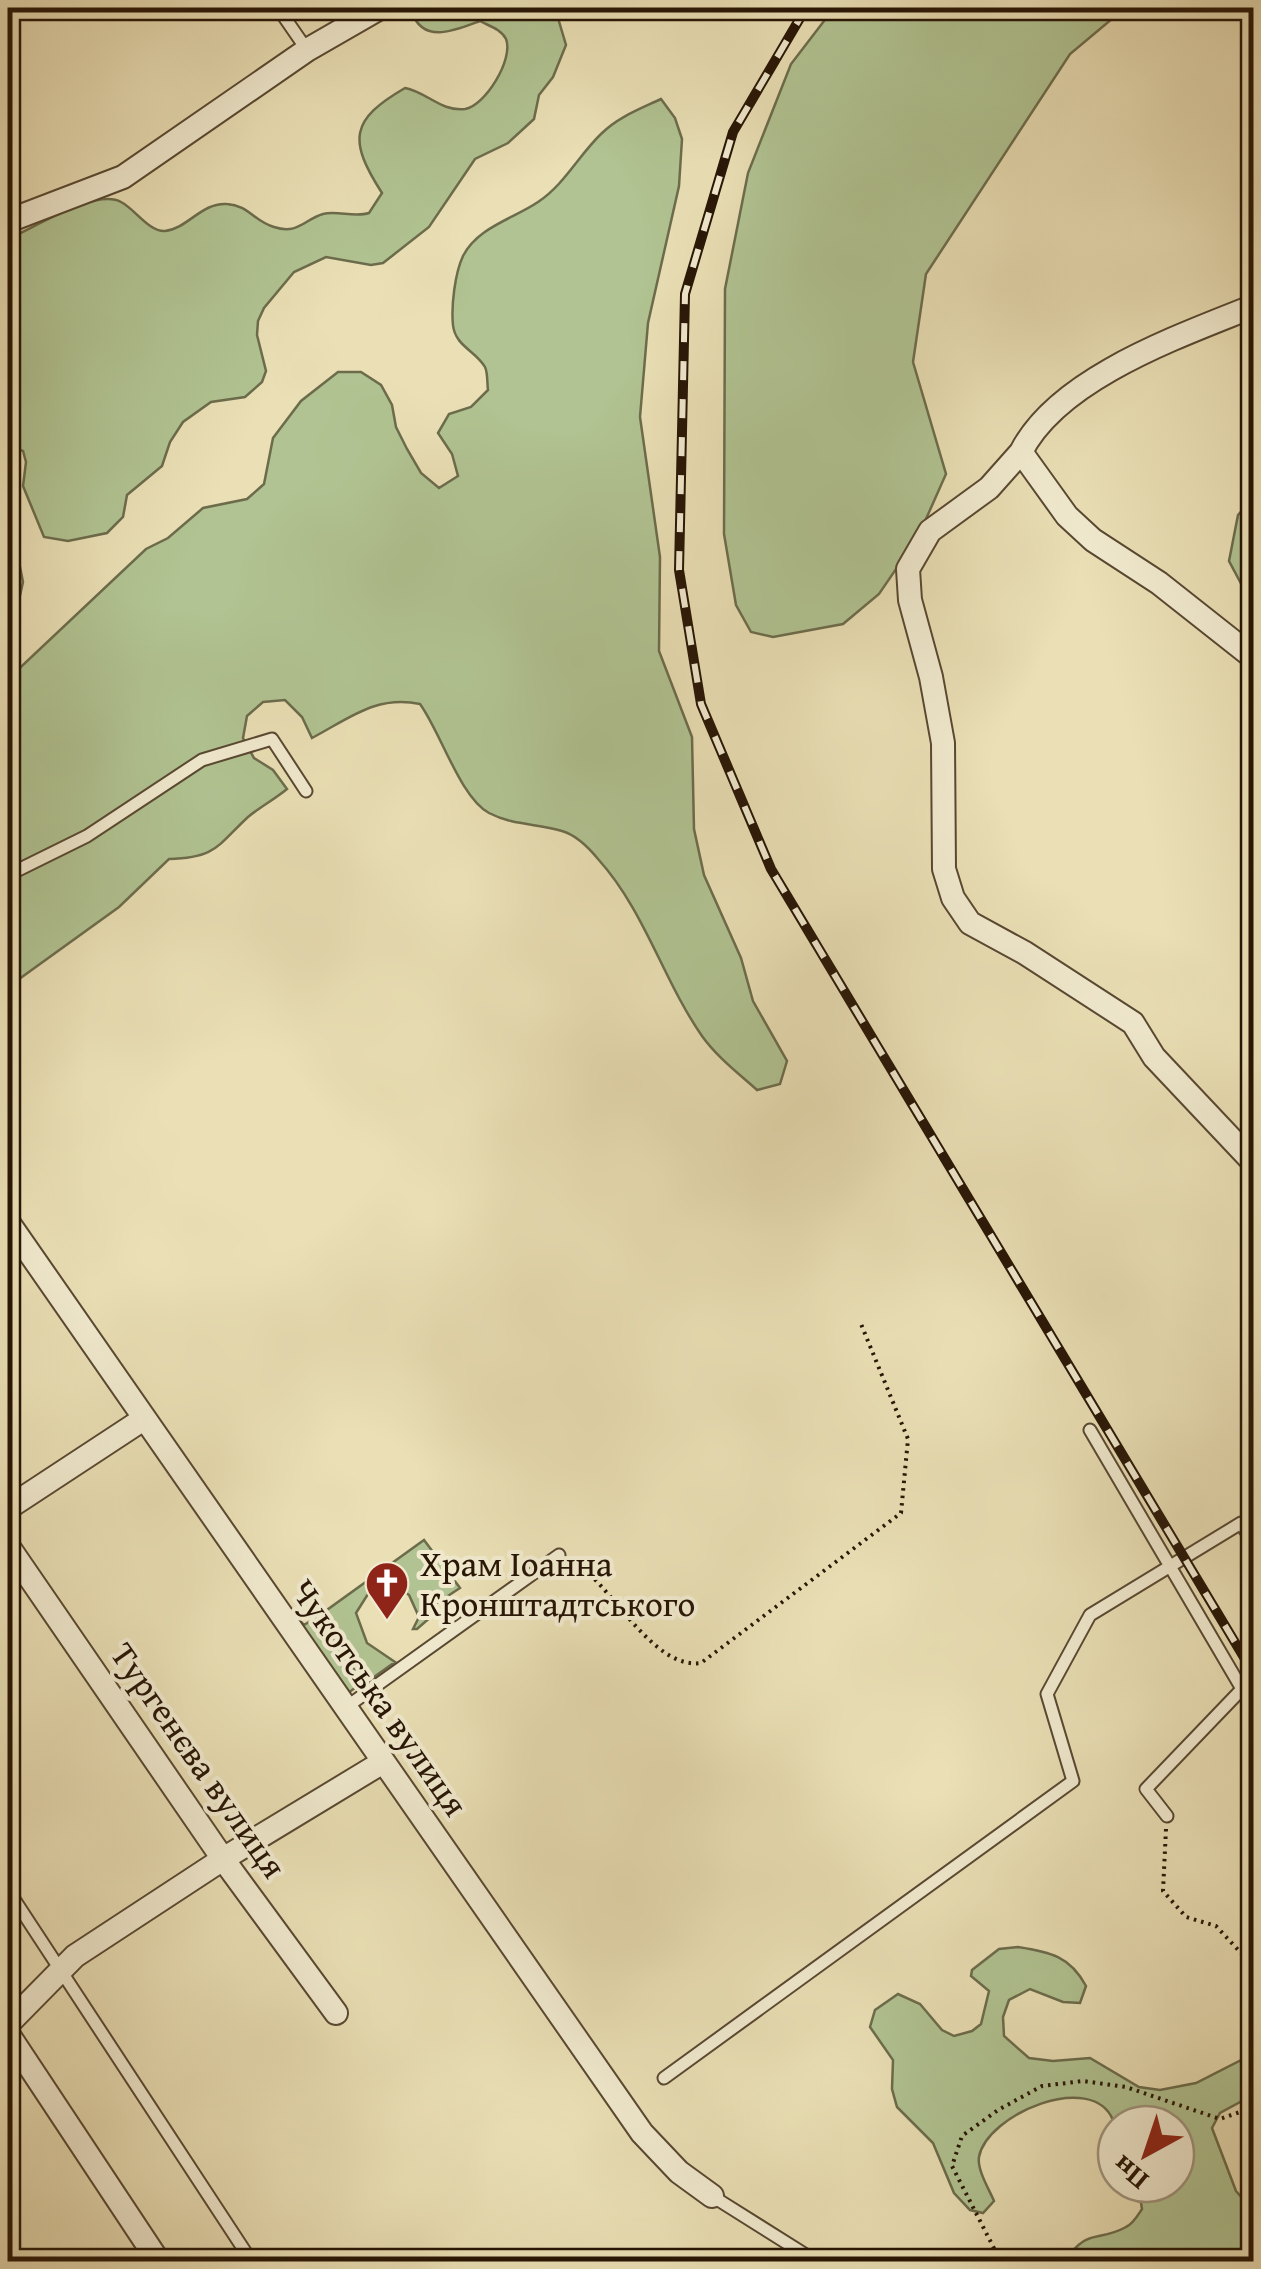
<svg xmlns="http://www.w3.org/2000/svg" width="1261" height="2269" viewBox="0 0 1261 2269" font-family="'Gentium Book Plus',serif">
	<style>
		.green { fill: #b1c392; stroke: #6c6c4c; stroke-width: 2.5 }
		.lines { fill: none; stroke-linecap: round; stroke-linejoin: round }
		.lane-casing { stroke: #584831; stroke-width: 15 }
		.street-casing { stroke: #584831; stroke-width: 26 }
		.path { stroke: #271505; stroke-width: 4; stroke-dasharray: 2.5 5; stroke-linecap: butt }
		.lane { stroke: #f1eacf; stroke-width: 11 }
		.street { stroke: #f1eacf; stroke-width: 22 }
		.rail-casing { stroke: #271505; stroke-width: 10 }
		.rail { stroke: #f1eacf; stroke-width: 6; stroke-dasharray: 19; stroke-linecap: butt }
		.labels { text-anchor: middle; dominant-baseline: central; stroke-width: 8; stroke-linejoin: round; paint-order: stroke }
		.poi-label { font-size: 35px; fill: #271505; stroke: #f1eacf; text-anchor: start }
		.street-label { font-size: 35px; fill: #271505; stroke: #f1eacf }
	</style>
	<rect width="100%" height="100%" fill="#eadfb5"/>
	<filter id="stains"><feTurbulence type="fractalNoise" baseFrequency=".002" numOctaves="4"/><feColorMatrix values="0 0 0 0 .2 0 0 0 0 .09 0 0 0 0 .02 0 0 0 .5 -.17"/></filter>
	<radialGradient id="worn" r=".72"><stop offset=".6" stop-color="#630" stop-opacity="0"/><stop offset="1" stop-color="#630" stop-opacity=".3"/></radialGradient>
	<path class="green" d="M415 8H555L566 45 553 77 539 95 534 119 508 143 475 159 429 227 383 263 371 265 326 257 294 272 264 308 258 321 257 335 266 371 262 382 245 397 211 402 183 422 170 442 162 466 127 495 123 517 107 533 68 541 44 537 23 486 26 462 23 451 12 447 8 459V239C34 228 96 188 121 202 135 209 149 232 165 231 187 229 202 202 227 204 248 205 255 222 274 227 298 235 305 219 323 214 337 210 354 218 369 213L382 193C348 140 350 120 405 88 427 92 441 112 465 109 485 106 514 59 506 39 501 29 489 26 480 21 456 30 423 45 412 12Z
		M834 8H1125L1070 54 926 274 913 362 946 474 918 537 879 594 843 624 773 637 751 632 736 605 724 534 725 289 748 173 791 64Z
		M661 99 675 118 682 139 679 186 648 323 640 417 660 557 659 651 692 737 694 829 704 875 741 958 753 1001 787 1061 780 1084 757 1090C738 1073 717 1057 702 1036 663 980 645 911 598 859 589 848 576 835 562 831 537 823 514 826 489 813 460 797 441 733 420 704 376 695 350 718 312 738L302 717 285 700 263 702 247 716 243 738 254 758 273 770 287 789C275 799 260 807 248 817 217 846 216 858 169 859L119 907 8 987V679L146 549 168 538 203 508 247 499 264 484 273 438 301 401 338 372H361L381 385 392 405 396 427 407 449 421 473 439 488 458 476 452 454 438 433 449 414 471 407 488 390C487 384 488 373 485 367 476 351 455 346 453 325 451 306 455 273 463 256 478 227 513 219 538 202 564 185 579 155 601 134 618 117 640 109 661 99Z
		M1253 498V606L1229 561 1238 515Z
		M8 506 23 582 8 650Z
		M424 1540 460 1588 428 1609 433 1615 417 1629H413L419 1617 409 1595 391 1585 368 1594 356 1613 367 1643 395 1662 367 1682V1674L327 1619 320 1615Z
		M285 1606 304 1625 317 1617 363 1682 344 1696Z
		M1018 1947C1050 1952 1070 1956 1086 1986L1080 2003 1063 2002 1030 1989 1009 2000 1003 2017 1004 2036 1029 2058 1053 2061 1090 2058 1139 2087 1160 2090 1196 2083 1253 2054V2095L1220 2113 1212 2128 1236 2191 1253 2210V2261H1065C1088 2227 1097 2243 1126 2227 1133 2224 1138 2215 1142 2209L1139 2191 1134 2184H1176V2124H1116V2159C1113 2147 1117 2131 1113 2120 1092 2070 987 2114 979 2157 977 2170 989 2189 994 2201L983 2213 970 2210 954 2193 933 2143 897 2107 892 2089 893 2060 870 2027 875 2010 898 1994 920 2004 942 2030 954 2036 972 2031 981 2024 989 1991 971 1976 972 1970 999 1949Z"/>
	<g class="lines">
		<g class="lane-casing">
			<path id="lane" d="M278 8 307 50
				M8 875 87 836 202 760 272 739 306 791
				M1090 1430 1242 1689 1146 1789 1167 1816
				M345 1708 559 1555
				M8 1890 252 2262
				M664 2078 1073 1781 1047 1694 1090 1615 1241 1523 1254 1545
				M712 2196 817 2262"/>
		</g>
		<g class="street-casing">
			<path id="street" d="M8 221 123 177 307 50 380 8
				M1254 306C1180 336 1058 378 1021 452L1067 516 1093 540 1159 583 1254 658
				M1021 452 989 488 930 531 908 569 910 600 931 677 943 743 944 869 953 898 970 923 1025 953 1133 1023 1154 1057 1254 1163
				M8 1222 642 2133 679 2172 712 2196
				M8 1508 142 1420
				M8 1546 223 1859 336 2013
				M8 2024 75 1956 223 1859 383 1762
				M8 2034 159 2262"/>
		</g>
		<path class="path" d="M572 1560C611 1583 652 1670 701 1663L901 1513 908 1439 861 1324
			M1166 1829 1163 1891 1186 1917 1216 1926 1254 1967
			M1001 2262 952 2166 962 2136 998 2110 1042 2086 1083 2081 1126 2087 1220 2119 1254 2107"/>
		<use href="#lane" class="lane"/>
		<use href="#street" class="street"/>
		<g class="rail-casing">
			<path id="rail" d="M806 8 733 132 685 294 679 570 701 704 771 869 1254 1674"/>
		</g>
		<use href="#rail" class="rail"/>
	</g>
	<defs>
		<g id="church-pin" transform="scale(2.25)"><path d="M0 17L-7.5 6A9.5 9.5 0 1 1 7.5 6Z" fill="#8f2418" stroke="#f1eacf"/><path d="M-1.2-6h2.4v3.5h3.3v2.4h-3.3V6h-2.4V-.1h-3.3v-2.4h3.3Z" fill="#fff"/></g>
	</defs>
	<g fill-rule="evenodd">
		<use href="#church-pin" x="387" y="1583"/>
	</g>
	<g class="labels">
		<g class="poi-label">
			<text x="420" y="1563">Храм Іоанна<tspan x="420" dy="40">Кронштадтського</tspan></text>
		</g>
		<g class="street-label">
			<text transform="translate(380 1697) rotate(55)">Чукотська вулиця</text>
			<text transform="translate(199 1760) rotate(55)">Тургенєва вулиця</text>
		</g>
	</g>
	<rect width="1261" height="2269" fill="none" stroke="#eadfb5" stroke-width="40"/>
	<rect x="10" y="10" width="1241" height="2249" fill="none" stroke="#271505" stroke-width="5"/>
	<rect x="20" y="20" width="1221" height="2229" fill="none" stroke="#271505" stroke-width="2.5"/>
	<g transform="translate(1146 2154) rotate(220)"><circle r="48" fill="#f1eacf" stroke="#a0957e" stroke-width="2.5"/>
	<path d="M0-8L18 38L0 25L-18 38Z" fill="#8f2418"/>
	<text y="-15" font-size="28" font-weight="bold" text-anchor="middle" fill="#271505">Пн</text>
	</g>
	<rect width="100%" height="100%" filter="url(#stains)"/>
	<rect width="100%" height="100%" fill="url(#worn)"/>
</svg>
